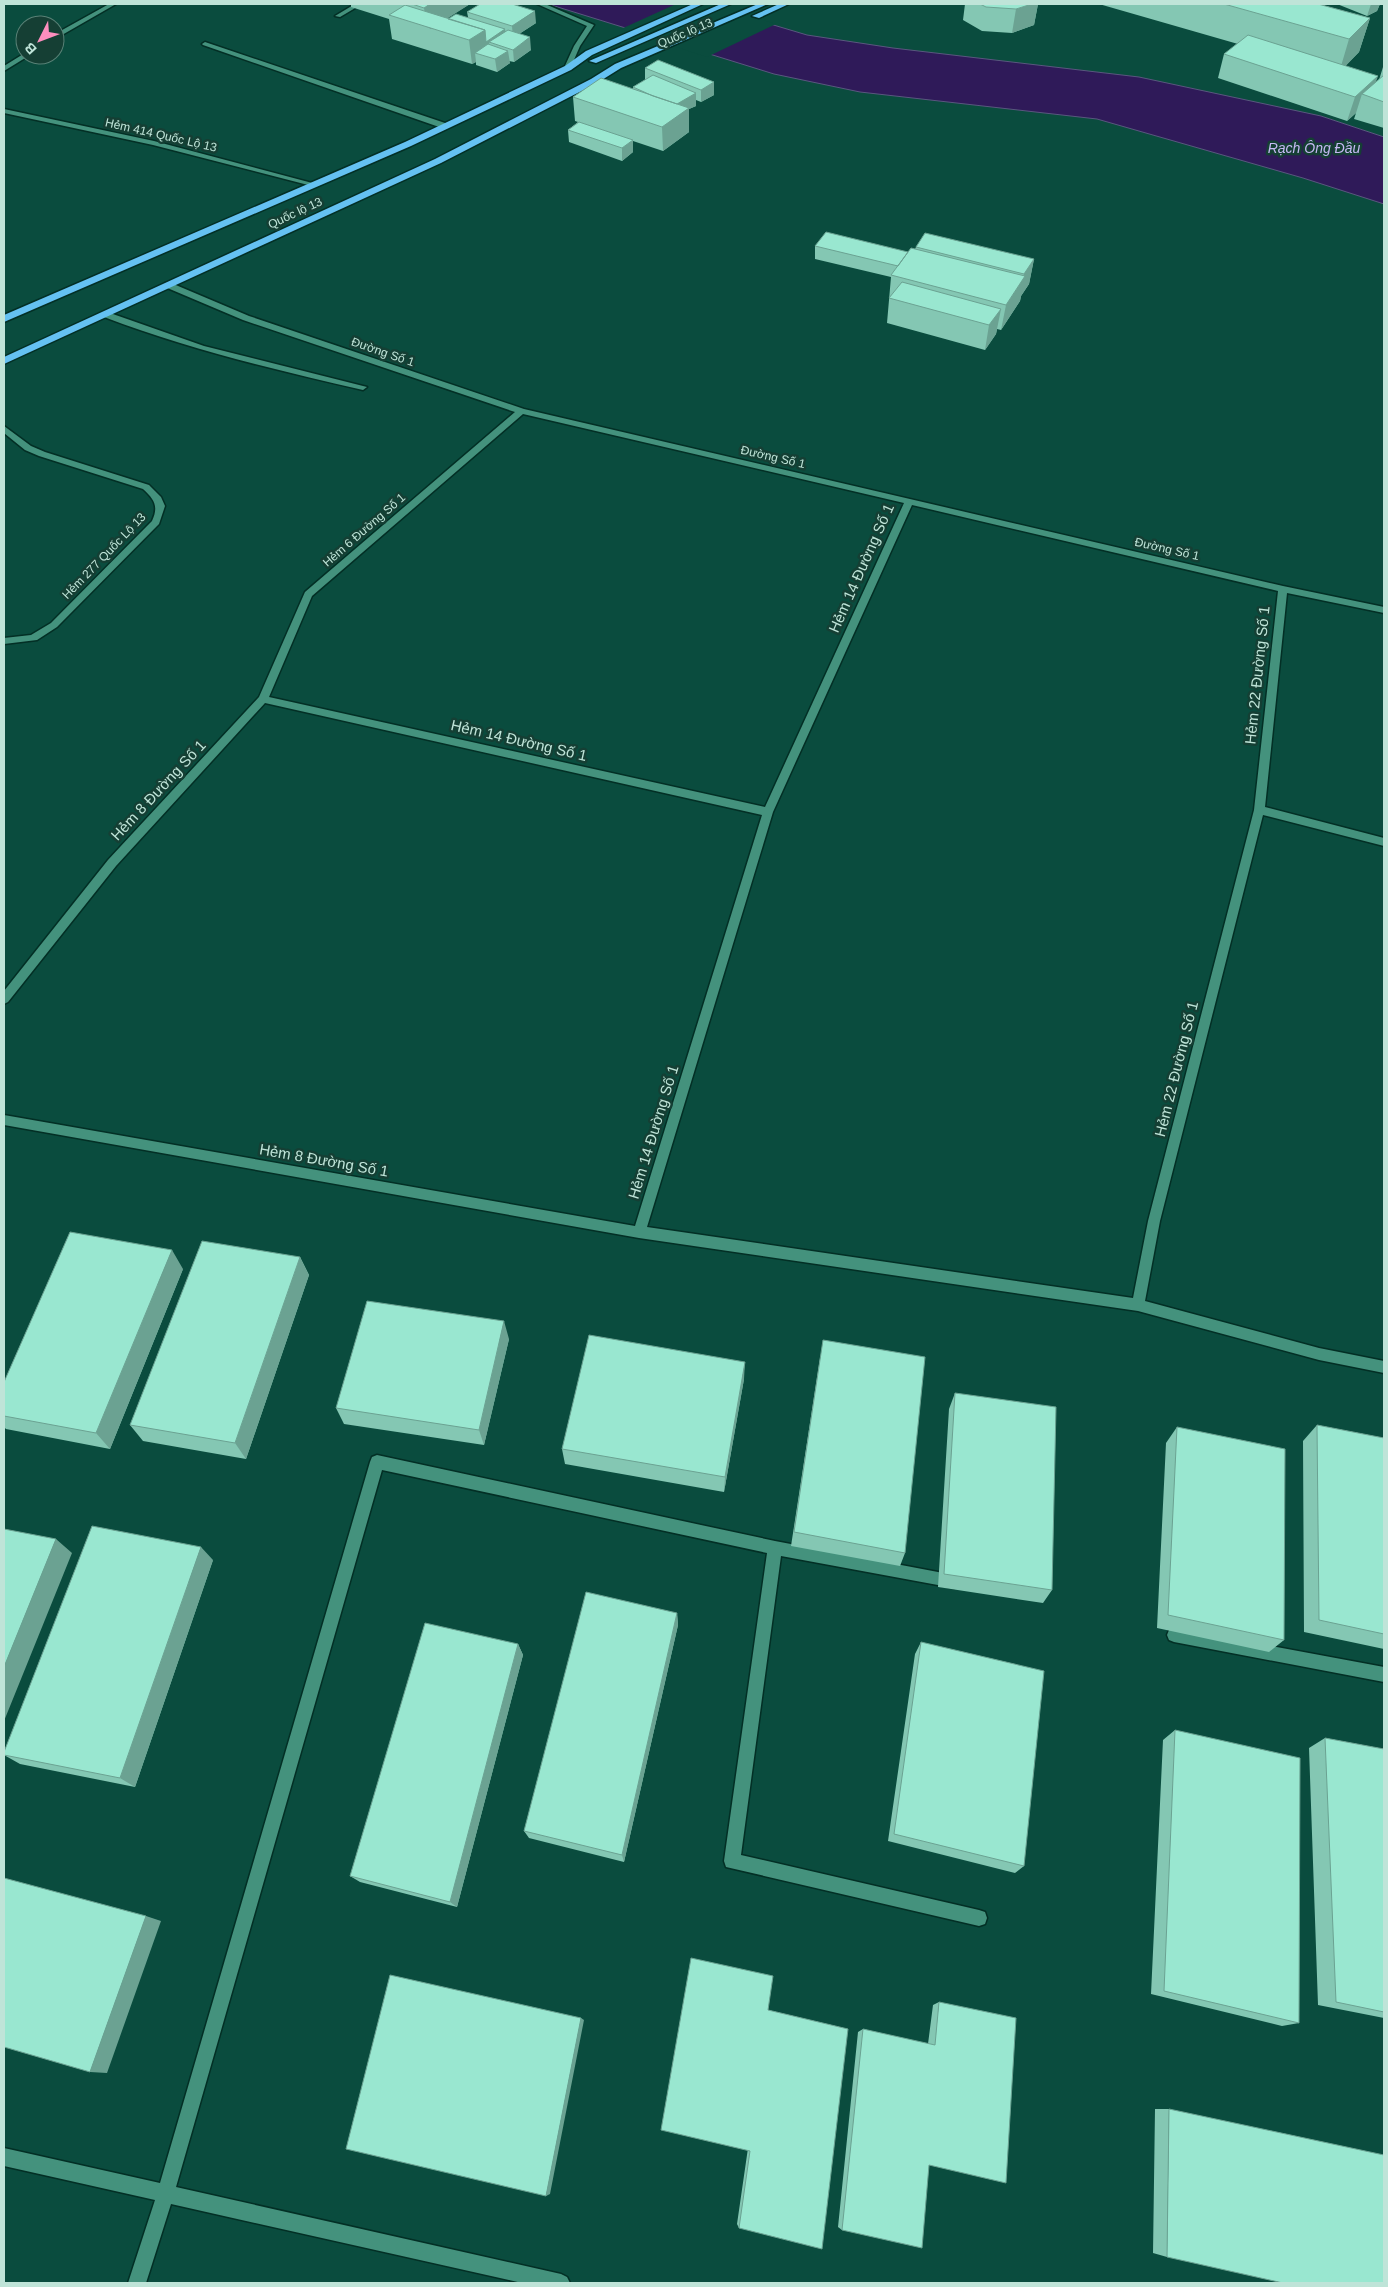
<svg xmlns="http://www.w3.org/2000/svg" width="1388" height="2287" viewBox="0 0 1388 2287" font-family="Helvetica,sans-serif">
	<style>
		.water { fill: #2f1a59; stroke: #5a577f }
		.pier { fill: #0a4c3e }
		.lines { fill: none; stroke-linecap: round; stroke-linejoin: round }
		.minor-casing { stroke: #032f25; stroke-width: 3 }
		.highway-casing { stroke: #032f25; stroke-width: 3 }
		.minor { fill: #44927d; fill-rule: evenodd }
		.highway { fill: #65c1f2; fill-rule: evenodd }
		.wall { fill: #84c7b3 }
		.shaded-wall { fill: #6ba292 }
		.building { fill: #99e7d0; stroke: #6ba292 }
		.labels { text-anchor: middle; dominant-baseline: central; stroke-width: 5; stroke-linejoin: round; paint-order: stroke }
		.far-street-label { font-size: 12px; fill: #bfe4d8; stroke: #153f34 }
		.far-water-label { font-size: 14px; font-style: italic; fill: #c5b9f3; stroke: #153f34 }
		.street-label { font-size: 15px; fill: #bfe4d8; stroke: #153f34 }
	</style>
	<rect width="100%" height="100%" fill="#0a4c3e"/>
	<path class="water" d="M548 4H703L807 35 893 48 1139 77 1321 116 1384 137V204L1303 178 1097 119 860 92 774 74Z"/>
	<path class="pier" d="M676 4H710L776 24 707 57 621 29Z"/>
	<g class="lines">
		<g class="minor-casing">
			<path id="minor" d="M109 4H116L55 39V34Z
				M355 4H362L340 17 335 16Z
				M537 4H545L594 25 580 46 570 69 564 68 574 46 587 26Z
				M205 42 448 124 449 126 442 128 203 45 202 44Z
				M25 53 30 55 4 71V66Z
				M4 109 154 141 316 184 312 186 153 145 4 113Z
				M165 283H171L249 316 524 409 1283 586 1384 607V613L1287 593 1265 807 1384 838V846L1263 815 1160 1221 1145 1301 1319 1348 1384 1361V1373L1319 1360 1138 1311 639 1238 4 1125V1115L635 1226 762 815 265 703 116 866 8 1002 4 1004V991L108 860 259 697 305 592 515 412 243 320 165 287ZM523 414 904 503 765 807 269 697 312 596ZM912 505 1278 591 1254 810 1148 1221 1133 1298 647 1227 773 812Z
				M104 313H110L204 346 367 387 363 390C275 370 188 349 104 317Z
				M4 426 31 446 45 452 149 485 161 497 165 506 159 524 57 627 37 640 4 644V638L31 635 51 623 152 521C159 506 154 499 143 489L39 456 25 450 4 433Z
				M377 1455 775 1541 959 1576 961 1581 959 1586 954 1588 781 1556 741 1855 979 1910 985 1912 987 1918 985 1924 979 1926 726 1867 724 1861 767 1553 382 1470 176 2187 561 2274 567 2277 570 2283H522L171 2204 146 2283H128L155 2200 4 2166V2148L160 2183 370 1462 372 1457Z
				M1174 1628 1384 1667V1682L1174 1642 1169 1640 1167 1635 1169 1630Z"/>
		</g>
		<g class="highway-casing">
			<path id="highway" d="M693 4H703L592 55 571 70 411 146 4 322V315L405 142 565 66 586 51Z
				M721 4H731L596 63 589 61Z
				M758 4H768L621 68 597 83 441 163 4 364V357L435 159 591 79 615 64Z
				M779 4H789L759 18 752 16Z"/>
		</g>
		<use href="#minor" class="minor"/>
		<use href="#highway" class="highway"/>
	</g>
	<path class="wall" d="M351 4H470L447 18 468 17 467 12 536 23 519 34 531 50 514 62 509 61 510 63 497 72 476 65V62L472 64 392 39 389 19 351 7Z
		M965 4H1038L1034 25 1012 33 982 31 963 20Z
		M1099 4H1318L1370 18 1359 52 1345 66 1376 82 1379 80 1383 67 1384 66V128L1354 119 1356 113 1347 121 1218 78 1224 54 1238 44Z
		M1337 4H1384V5L1380 4 1377 11 1367 16Z
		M645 68 714 82V95L701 102 696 100V106L689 109V132L663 151 633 141V152L622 161 569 142 568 130 578 122 575 121 573 97 633 89V87L645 80Z
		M815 246 908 252 915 249 916 247 1034 259 1029 284 1021 296 1020 301 1001 330 997 329 996 334 985 350 887 323 891 277 815 259Z
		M300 1257 309 1275 246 1459 143 1441 130 1425Z
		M183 1269 110 1449 6 1429 4 1427V1382Z
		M509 1339 484 1445 344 1424 336 1408Z
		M820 1358 905 1553 900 1566 791 1546Z
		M744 1379 724 1492 565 1464 562 1449Z
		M955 1393 1052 1590 1043 1603 938 1587 949 1409Z
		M1317 1425 1384 1438V1649L1304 1632 1303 1441Z
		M1177 1427 1284 1640 1269 1652 1157 1628 1166 1443Z
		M213 1560 135 1787 20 1764 4 1755Z
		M677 1613 678 1625 624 1862 529 1838 524 1831Z
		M921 1642 1024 1866 1015 1873 888 1841 915 1654Z
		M518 1644 523 1655 457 1907 360 1882 350 1876Z
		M1175 1730 1299 2023 1282 2026 1151 1994 1163 1740Z
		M1325 1738 1384 1749V2018L1318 2005 1309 1748Z
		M939 2002 929 2165 842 2230 838 2227 858 2032 863 2029 928 2044 933 2005Z
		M768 2010 848 2029 739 2228 737 2224Z
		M1155 2109H1169L1167 2257 1153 2253Z"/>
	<path class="shaded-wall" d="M430 4H470L431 29 427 27 424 8Z
		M1032 4H1038L1034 25 1012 33 1016 9Z
		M1371 4H1380L1377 11 1367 16Z
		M535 11 536 23 513 38 512 26Z
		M1370 18 1359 52 1339 73 1349 39Z
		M505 29 507 41 489 42 490 52 475 53 476 62 472 64 469 40 485 30Z
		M530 37 531 50 514 62 513 50Z
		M508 51 510 63 497 72 495 59Z
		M1378 76 1371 97 1362 94 1356 113 1347 121 1355 97Z
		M714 82V95L701 102V90Z
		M696 93V106L689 109V132L663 151 662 127 675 105Z
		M633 140V152L622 161V148Z
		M1034 259 1029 284 1021 296 1020 301 1001 330 1006 305 1023 279 1024 274Z
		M1001 309 996 334 985 350 989 325Z
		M172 1250 183 1269 110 1449 96 1433Z
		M300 1257 309 1275 246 1459 235 1443Z
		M504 1321 509 1339 484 1445 479 1430Z
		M745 1362 744 1379 724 1492 725 1477Z
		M56 1539 72 1553 4 1721V1667Z
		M201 1547 213 1560 135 1787 120 1778Z
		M677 1613 678 1625 624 1862 622 1855Z
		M518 1644 523 1655 457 1907 450 1902Z
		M146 1916 161 1921 107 2073 90 2072Z
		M581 2018 584 2020 550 2194 546 2196Z"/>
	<path class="building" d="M412 4H430L424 8Z
		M480 4H512L535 11 512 26 467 12Z
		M980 4H1032L1016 9 986 7Z
		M1224 4H1318L1370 18 1349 39Z
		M405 5 485 30 469 40 389 15Z
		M456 14 505 29 486 42 485 30 448 19Z
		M508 30 530 37 513 50 489 42Z
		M1248 35 1378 76 1355 97 1224 54Z
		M488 44 508 51 495 59 475 53Z
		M658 60 714 82 701 90 645 68Z
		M653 75 696 93 677 104 653 96 633 87Z
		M1384 75V102L1362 94Z
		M601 78 689 108 662 127 573 97Z
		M579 122 633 140 622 148 568 130Z
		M826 232 908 252 898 266 815 246Z
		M925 233 1034 259 1024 274 916 247Z
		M911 248 1025 276 1006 305 891 275Z
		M902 282 1001 309 989 325 889 298Z
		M70 1232 172 1250 96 1433 4 1416V1382Z
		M202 1241 300 1257 235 1443 130 1425Z
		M367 1301 504 1321 479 1430 336 1408Z
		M589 1335 745 1362 725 1477 562 1449Z
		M823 1340 925 1357 905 1553 794 1532Z
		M955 1393 1056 1407 1052 1590 944 1574Z
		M1317 1425 1384 1438V1634L1319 1620Z
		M1177 1427 1285 1449 1284 1640 1168 1615Z
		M92 1526 201 1547 120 1778 4 1755V1752Z
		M4 1529 56 1539 4 1667Z
		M586 1592 677 1613 622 1855 524 1831Z
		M425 1623 518 1644 450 1902 350 1876Z
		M921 1642 1044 1671 1024 1866 894 1834Z
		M1175 1730 1300 1758 1299 2023 1164 1991Z
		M1325 1738 1384 1749V2012L1336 2002Z
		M4 1878 146 1916 90 2072 4 2047Z
		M691 1958 773 1976 768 2010 848 2029 822 2249 739 2228 750 2151 661 2130Z
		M390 1975 581 2018 546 2196 346 2149Z
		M939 2002 1016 2018 1006 2183 929 2165 922 2248 842 2230 863 2029 935 2045Z
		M1169 2109 1384 2155V2283H1283L1167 2257Z"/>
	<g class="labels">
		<g class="far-street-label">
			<text transform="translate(685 33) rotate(-23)">Quốc lộ 13</text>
			<text transform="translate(161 135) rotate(13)">Hẻm 414 Quốc Lộ 13</text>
			<text transform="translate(295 213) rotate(-25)">Quốc lộ 13</text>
			<text transform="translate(383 352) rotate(19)">Đường Số 1</text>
			<text transform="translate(773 457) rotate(13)">Đường Số 1</text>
			<text transform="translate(364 530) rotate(-41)">Hẻm 6 Đường Số 1</text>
			<text transform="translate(1167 549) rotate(13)">Đường Số 1</text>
			<text transform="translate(104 556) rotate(-46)">Hẻm 277 Quốc Lộ 13</text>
		</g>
		<g class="far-water-label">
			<text x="1314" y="148">Rạch Ông Đầu</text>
		</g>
		<g class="street-label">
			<text transform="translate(861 568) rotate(-66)">Hẻm 14 Đường Số 1</text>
			<text transform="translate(1257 675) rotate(-84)">Hẻm 22 Đường Số 1</text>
			<text transform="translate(519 740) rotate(13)">Hẻm 14 Đường Số 1</text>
			<text transform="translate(158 790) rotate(-47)">Hẻm 8 Đường Số 1</text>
			<text transform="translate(1176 1069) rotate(-76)">Hẻm 22 Đường Số 1</text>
			<text transform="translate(653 1132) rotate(-73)">Hẻm 14 Đường Số 1</text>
			<text transform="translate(324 1160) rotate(10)">Hẻm 8 Đường Số 1</text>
		</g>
	</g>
	<rect width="1388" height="2287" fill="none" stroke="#bfe4d8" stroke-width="10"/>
	<g transform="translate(40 40) rotate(228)"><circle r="24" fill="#153f34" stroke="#598176"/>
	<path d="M0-4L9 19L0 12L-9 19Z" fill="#fd8ebe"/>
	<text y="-8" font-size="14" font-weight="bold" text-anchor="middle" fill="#bfe4d8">B</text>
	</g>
</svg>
